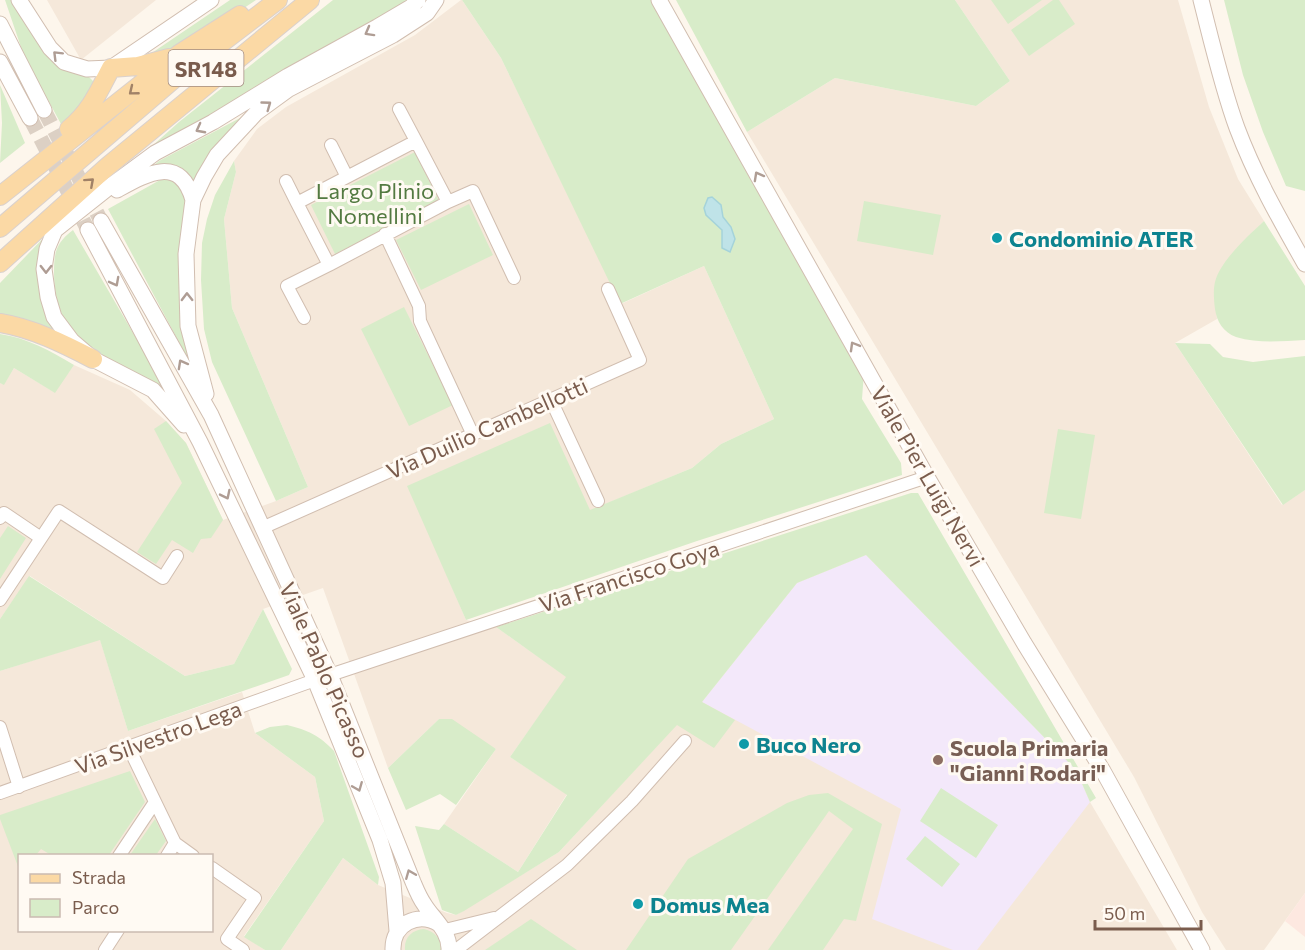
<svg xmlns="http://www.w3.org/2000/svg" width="1305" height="950" viewBox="0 0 1305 950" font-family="Commissioner,sans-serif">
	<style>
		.residential { fill: #f5e8da; fill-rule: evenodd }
		.commercial { fill: #fde8e0 }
		.education { fill: #f3e8fa }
		.green { fill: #d8ecc9 }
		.water { fill: #bfe3e8; stroke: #a5d3da; stroke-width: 1.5 }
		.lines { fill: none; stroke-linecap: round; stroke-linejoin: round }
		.tertiary-tunnel { stroke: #dcd0c4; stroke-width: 15; stroke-dasharray: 15 8; stroke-linecap: butt }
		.minor-casing { stroke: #d1beb0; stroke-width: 14 }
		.tertiary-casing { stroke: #d1beb0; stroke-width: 17 }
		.primary-casing { stroke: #dad1cd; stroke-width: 20 }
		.minor { stroke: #fff; stroke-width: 12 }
		.tertiary { stroke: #fff; stroke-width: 15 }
		.primary { stroke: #fbd9a5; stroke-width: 18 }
		.oneway { stroke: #af9d94 }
		.oneway2 { stroke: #a18267 }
		.culture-dot { fill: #0f9aa8; stroke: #fffaf3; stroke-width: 2 }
		.education-dot { fill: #8d6e63; stroke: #fffaf3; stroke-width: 2 }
		.labels { text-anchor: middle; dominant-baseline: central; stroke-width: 6; stroke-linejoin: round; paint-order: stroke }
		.shield { fill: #fffaf3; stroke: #a28b7f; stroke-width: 1.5 }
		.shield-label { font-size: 21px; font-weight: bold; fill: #7a5c4d }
		.park-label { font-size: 22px; fill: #537a41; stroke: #fffaf3 }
		.culture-label { font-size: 22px; font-weight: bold; fill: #0d838f; stroke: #fffaf3; text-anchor: start }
		.street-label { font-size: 22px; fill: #7a5c4d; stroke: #fffaf3 }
		.education-label { font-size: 22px; font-weight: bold; fill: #785e54; stroke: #fffaf3; text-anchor: start }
	</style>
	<rect width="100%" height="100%" fill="#fdf6ec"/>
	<path class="residential" d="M47 0H156L81 60Z
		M461 0H462L501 58 621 304 704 266 774 419 721 444 692 468 589 511 440 559 466 620 496 627 567 677 510 757 567 794 518 872 444 824 496 749 439 719 388 768 323 588 263 609 234 664 185 676 30 576 0 619V383L4 384 14 368 54 392 74 365 130 390 166 421 186 443 223 520 276 501 308 487 232 308 224 219 236 172 234 161 257 129 286 107 415 35Z
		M955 0H1178L1209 107 1238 179 1264 221 1234 253 1219 273 1215 283 1217 319 1175 343 1282 505 1305 490V893L1264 950H1226L1202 912 1134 777 747 132 835 78 976 106 1010 81Z
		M866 555 1076 770 1090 802 1177 950H281L343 858 378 885 447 913 456 915 559 852 677 724 702 702 797 583Z
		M100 639 128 731 242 692 255 733 315 777 324 821 244 936 265 950H0V671ZM20 856H212V930H20Z"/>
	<path class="commercial" d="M1305 893V937L1285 921Z"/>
	<path class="education" d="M866 555 1076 770 1090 802 977 950H953L872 919 901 809 702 702 797 583Z"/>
	<path class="green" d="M5 0H16L69 71 89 77 93 81V86L80 110 61 124 24 56Z
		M230 0H256L183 49 140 61Z
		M333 0H413L142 155 179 122Z
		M462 0H655L864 372 862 399 901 463 902 475 697 541 466 620 407 486 550 423 590 510 692 468 721 444 774 419 704 266 620 304 501 58Z
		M676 0H955L1010 81 976 106 835 78 747 132Z
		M991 0H1042L1008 24Z
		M1053 0H1059L1075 24 1029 56 1011 30Z
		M1224 0H1305V191L1286 186 1263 132 1243 75Z
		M0 85 25 143 0 163 2 123Z
		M257 109 195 181 181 170H148L159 161Z
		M415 152 439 201 335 254 311 205Z
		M234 161 236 172 224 219 232 308 308 487 276 501 212 362 204 329 201 280 202 243 207 219 215 195Z
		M169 179 179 183 188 194 198 378 108 209 160 180Z
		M864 201 941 215 933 255 857 241Z
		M469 204 493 255 421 290 396 240Z
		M1264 221 1305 286V340C1282 341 1259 344 1236 337 1223 332 1217 322 1215 309 1214 301 1213 290 1215 282 1220 261 1249 235 1264 221Z
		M54 227 46 250 63 333 0 319V283Z
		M73 230 171 398C142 380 79 347 64 318 57 306 54 288 54 273 54 252 56 243 73 230Z
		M404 307 453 405 409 426 361 329Z
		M0 334C28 338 50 351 74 365L55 393 14 368 4 385 0 383Z
		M1175 343 1210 344 1223 357 1253 362 1305 356V490L1283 505Z
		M166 421 186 443 223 520 211 538 201 539 193 553 172 540 156 564 137 552 182 483 154 429Z
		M1058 429 1095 435 1081 519 1044 513Z
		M911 493H918L1096 798 1090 802 1076 770 866 555 797 583 702 702 735 720 714 748 677 725 559 852 464 911 456 915 442 910 415 826 439 830 444 824 518 872 567 795 510 757 566 677 496 627Z
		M8 526 26 538 0 579V538Z
		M29 576 185 676 234 664 263 609 292 669 289 675 128 731 100 640 0 671V619Z
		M439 719H452L496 749 456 805 440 794 406 810 388 768Z
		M287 725C308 730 320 736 334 751L379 877 378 885 343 858 281 950H265L244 937 324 821 315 777 255 733 270 727Z
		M130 771 145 802 109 855H51L41 849 36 855 20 856 19 869 0 819V815Z
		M941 788 998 825 976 858 920 821Z
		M828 793 882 824 856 921 844 919 823 950H768L853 829 829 811 731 950H626L688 859 787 803 809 795Z
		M155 819 166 841 156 855H130Z
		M925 836 960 864 942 887 906 859Z
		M531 919 577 950H485Z
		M424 929C435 932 441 938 441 950H405C404 937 412 930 424 929Z"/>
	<path class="water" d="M712 197 721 205 723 217 731 227 735 239 730 252 722 248V230L706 215 704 208 708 198Z"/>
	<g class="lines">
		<path class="tertiary-tunnel" d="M44 110 101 221
			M30 118 88 230"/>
		<g class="minor-casing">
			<path id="minor" d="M399 109 416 141
				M416 141 448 202 329 265 297 203Z
				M331 145 347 177
				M286 181 297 203
				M448 202 473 191 514 278
				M385 234 419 306 420 321 473 435
				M304 318 287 286 329 265
				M551 400 598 501
				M0 518 4 513 41 538
				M262 528 640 360 608 289
				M0 600 59 511 163 578 177 556
				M330 675 927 477
				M0 727 19 787
				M129 748 175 843 167 856
				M0 793 315 680
				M175 843 193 856
				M119 856 155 802
				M212 868 255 898 227 939 243 950
				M445 930 494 918
				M105 950 118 930
				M456 950 567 865 632 801 685 741"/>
		</g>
		<g class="tertiary-casing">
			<path id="tertiary" d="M19 0 50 48 64 62 87 69 111 68 211 0
				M659 0 927 477 1024 643 1103 771 1202 950
				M1201 0C1212 43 1222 87 1237 128 1255 176 1280 220 1305 264
				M0 24 44 110
				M0 62 30 118
				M117 190C146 174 180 154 193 200
				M101 221 211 415 330 675 413 882C416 889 419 897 424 904 433 919 450 931 449 950
				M88 230 200 442 315 680 380 840 393 883 397 931
				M206 394 188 326 186 254 193 200 204 177 217 155 256 113 289 89 393 35 427 13 436 0
				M184 425 153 390 93 359 72 341 54 317 48 297 44 269 47 249 55 230 113 184 155 153 213 122 288 76 377 27 411 7 418 0
				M393 950C392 924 418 911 439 924"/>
		</g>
		<g class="primary-casing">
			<path id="primary" d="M69 129C90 112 99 91 111 68L138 66 169 58
				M0 196 179 54 240 15
				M0 228 174 79 278 0
				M0 263 108 166 310 0
				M0 323C32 328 64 344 93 359"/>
		</g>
		<use href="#minor" class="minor"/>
		<use href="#tertiary" class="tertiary"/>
		<use href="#primary" class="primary"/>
	</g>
	<defs><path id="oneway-chevron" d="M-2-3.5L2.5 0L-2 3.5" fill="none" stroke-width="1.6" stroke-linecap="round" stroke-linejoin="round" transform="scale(1.5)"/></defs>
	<g class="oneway">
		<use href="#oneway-chevron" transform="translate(369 32) rotate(151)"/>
		<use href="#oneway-chevron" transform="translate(57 55) rotate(-135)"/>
		<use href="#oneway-chevron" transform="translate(267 105) rotate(-36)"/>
		<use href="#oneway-chevron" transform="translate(200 129) rotate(152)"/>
		<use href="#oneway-chevron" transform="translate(758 176) rotate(-119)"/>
		<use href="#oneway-chevron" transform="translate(46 269) rotate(90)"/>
		<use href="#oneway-chevron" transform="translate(115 282) rotate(62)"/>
		<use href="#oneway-chevron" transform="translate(187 297) rotate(-91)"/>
		<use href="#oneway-chevron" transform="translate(854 346) rotate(-120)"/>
		<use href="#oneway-chevron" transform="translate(182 364) rotate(-119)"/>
		<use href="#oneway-chevron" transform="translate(226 495) rotate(64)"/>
		<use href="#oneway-chevron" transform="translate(358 787) rotate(68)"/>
		<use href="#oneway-chevron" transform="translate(410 874) rotate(-112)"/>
	</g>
	<g class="oneway2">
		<use href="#oneway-chevron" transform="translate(133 91) rotate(141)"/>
		<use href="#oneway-chevron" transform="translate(90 182) rotate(-42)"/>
	</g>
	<g class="culture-dot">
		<circle cx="997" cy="238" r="6"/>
		<circle cx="744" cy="744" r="6"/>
		<circle cx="638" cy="904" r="6"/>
	</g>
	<circle class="education-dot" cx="938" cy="760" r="6"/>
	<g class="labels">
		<rect class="shield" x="168.5" y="50" width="75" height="36" rx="4.5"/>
		<g class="shield-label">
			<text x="206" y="68">SR148</text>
		</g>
		<g class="park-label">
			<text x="375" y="190">Largo Plinio<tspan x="375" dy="25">Nomellini</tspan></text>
		</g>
		<g class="culture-label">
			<text x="1009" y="238">Condominio ATER</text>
			<text x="756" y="744">Buco Nero</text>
			<text x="650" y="904">Domus Mea</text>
		</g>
		<g class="street-label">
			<text transform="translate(487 428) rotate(-24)">Via Duilio Cambellotti</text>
			<text transform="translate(928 476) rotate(60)">Viale Pier Luigi Nervi</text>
			<text transform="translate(629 576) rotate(-18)">Via Francisco Goya</text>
			<text transform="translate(325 670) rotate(66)">Viale Pablo Picasso</text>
			<text transform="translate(158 737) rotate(-20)">Via Silvestro Lega</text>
		</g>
		<g class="education-label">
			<text x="950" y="747">Scuola Primaria<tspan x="950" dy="25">"Gianni Rodari"</tspan></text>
		</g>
	</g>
	<rect x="18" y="854" width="195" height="78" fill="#fffaf3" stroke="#cabbb1" stroke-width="1.5"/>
	<rect x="30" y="874" width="30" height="9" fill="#fbd9a5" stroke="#cabbb1" stroke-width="1.5"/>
	<text x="72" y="884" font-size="18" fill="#7a5c4d">Strada</text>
	<rect x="30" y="899" width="30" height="18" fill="#d8ecc9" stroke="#cabbb1" stroke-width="1.5"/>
	<text x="72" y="914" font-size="18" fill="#7a5c4d">Parco</text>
	<path d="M1095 920v9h106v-9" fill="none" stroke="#7a5c4d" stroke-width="3"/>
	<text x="1104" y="920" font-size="18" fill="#7a5c4d" stroke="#fffaf3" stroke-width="4.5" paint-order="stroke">50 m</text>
</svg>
